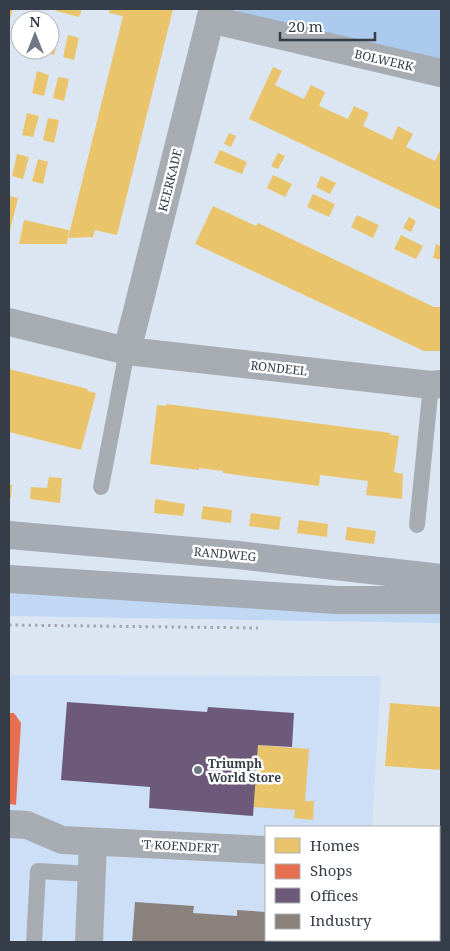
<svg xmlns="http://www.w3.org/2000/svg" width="450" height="951" viewBox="0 0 450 951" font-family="'Noto Serif',serif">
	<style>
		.built { fill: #ccdff6 }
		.green { fill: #c0d8f4 }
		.forest { fill: #abcaee }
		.homes { fill: #e9c46a }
		.shops { fill: #e76f51 }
		.offices { fill: #6d597a }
		.industry { fill: #8a817c }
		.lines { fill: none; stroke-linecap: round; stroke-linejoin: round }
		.path { stroke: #a3a8ad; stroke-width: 3; stroke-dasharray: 2.5 4; stroke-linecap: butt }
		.service { stroke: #a7acb2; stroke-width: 16 }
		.minor { stroke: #a7acb2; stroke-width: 28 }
		.secondary { stroke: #a5abb2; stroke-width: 28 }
		.poi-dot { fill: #6f7984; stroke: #fff; stroke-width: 2 }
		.labels { text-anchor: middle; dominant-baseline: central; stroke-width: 5; stroke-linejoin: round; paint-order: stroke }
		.street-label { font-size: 12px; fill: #353e48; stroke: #fff }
		.poi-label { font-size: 12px; font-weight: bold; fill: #353e48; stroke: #fff; text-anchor: start }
	</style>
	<rect width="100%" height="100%" fill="#dce6f2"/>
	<path class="built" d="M9 675 381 676 372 827H266V940H306V942H9Z"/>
	<path class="green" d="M9 591 169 603 441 613V623L9 616Z"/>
	<path class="forest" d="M237 9H441V59L249 15 238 11Z"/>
	<path class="homes" d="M9 9H13L9 23Z
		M57 9H82L79 17 56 11Z
		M110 9H173L117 235 95 230 93 237 68 238 123 16 109 13Z
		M50 31 59 33 54 55 42 52 43 50H50Z
		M68 35 79 38 74 60 63 57Z
		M273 67 282 71 275 85 304 99 311 85 325 92 319 106 348 119 354 106 369 113 363 126 392 140 398 126 413 134 406 147 435 161 441 148V210L249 119Z
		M37 71 49 75 44 96 32 93Z
		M58 77 69 79 64 101 53 98Z
		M27 113 39 116 33 137 22 135Z
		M48 118 59 120 54 143 43 140Z
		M229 133 236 136 231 147 224 144Z
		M220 150 247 162 242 174 214 163Z
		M278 153 285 156 278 169 271 166Z
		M17 154 29 157 23 179 12 176Z
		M38 159 48 162 43 184 32 181Z
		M273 175 292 184 285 197 267 188Z
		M321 176 336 183 330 194 316 187Z
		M313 194 335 204 329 217 307 207Z
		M9 196 18 198 9 235Z
		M213 206 256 226 258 223 434 307H441V351H424L195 244Z
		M357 215 379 225 373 238 351 227Z
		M409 217 416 221 411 232 403 228Z
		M24 220 69 230 67 244H19Z
		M401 235 423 246 416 259 394 249Z
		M436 244 441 246V260L433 258Z
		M9 369 88 389 87 391 96 393 81 450 9 432Z
		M166 404 391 433 390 435 399 436 394 472 403 474 402 499 366 495 368 481 320 475 319 486 223 473V471L199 468V470L150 464 157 405 166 406Z
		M49 477 62 478 60 503 30 499 31 487 47 488Z
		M9 484 12 485 11 498H9Z
		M155 499 185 504 183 516 154 513Z
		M203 506 232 510 231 523 201 519Z
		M251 513 281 517 279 530 249 526Z
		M299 520 328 524 327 537 297 533Z
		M347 527 376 531 374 544 345 540Z
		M390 703 441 707V770L385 766Z
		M258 745 309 749 305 801H314L313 820 294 818 295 810 253 807Z
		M333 940H386V942H348L333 941Z"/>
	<path class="shops" d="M9 713H14L21 723 16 805 9 804Z"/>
	<path class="offices" d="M67 702 207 712 208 707 294 713 292 747 258 745 253 816 149 808 150 787 61 780Z"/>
	<path class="industry" d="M135 902 194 906 193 913 237 916V910L266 912V940H305V942H132Z"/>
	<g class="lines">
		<path class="path" d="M9 625 258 628"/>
		<path class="service" d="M101 487 127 351
			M417 525 431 385
			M34 942 38 871 91 874"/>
		<path class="minor" d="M210 19 441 73
			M9 322 127 351 431 385 441 384
			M127 351 213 9
			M9 824 27 825 62 840 266 850
			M439 924 441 923
			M89 942 93 842"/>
		<path class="secondary" d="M9 535 238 555 441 578
			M9 579 337 600H441"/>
	</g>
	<circle class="poi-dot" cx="198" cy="770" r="5"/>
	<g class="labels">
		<g class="street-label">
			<text transform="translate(384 60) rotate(13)">BOLWERK</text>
			<text transform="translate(170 180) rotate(-76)">KEERKADE</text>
			<text transform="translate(279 368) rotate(6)">RONDEEL</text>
			<text transform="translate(225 554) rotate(5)">RANDWEG</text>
			<text transform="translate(180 846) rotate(3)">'T KOENDERT</text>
		</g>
		<g class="poi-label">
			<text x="208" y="763">Triumph<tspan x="208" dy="14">World Store</tspan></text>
		</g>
	</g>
	<rect width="450" height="951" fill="none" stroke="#353e48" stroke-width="20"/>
	<rect x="265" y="826" width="175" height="115" fill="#ffffff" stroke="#aeb2b6"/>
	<rect x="275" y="838" width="25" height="15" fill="#e9c46a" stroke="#aeb2b6"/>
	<text x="310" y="851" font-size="15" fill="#353e48">Homes</text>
	<rect x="275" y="864" width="25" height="15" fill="#e76f51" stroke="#aeb2b6"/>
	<text x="310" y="876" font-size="15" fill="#353e48">Shops</text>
	<rect x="275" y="888" width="25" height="15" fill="#6d597a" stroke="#aeb2b6"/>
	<text x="310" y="901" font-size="15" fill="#353e48">Offices</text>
	<rect x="275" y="914" width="25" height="15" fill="#8a817c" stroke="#aeb2b6"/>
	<text x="310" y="926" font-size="15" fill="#353e48">Industry</text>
	<g transform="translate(35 35)"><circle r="24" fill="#ffffff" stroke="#aeb2b6"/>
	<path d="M0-4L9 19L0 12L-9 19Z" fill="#6f7984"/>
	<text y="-8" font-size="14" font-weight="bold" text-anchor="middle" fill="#353e48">N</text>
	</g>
	<path d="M280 32v8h95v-8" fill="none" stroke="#353e48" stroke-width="2.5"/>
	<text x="288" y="32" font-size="15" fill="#353e48" stroke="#ffffff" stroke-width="4" paint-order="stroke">20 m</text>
</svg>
